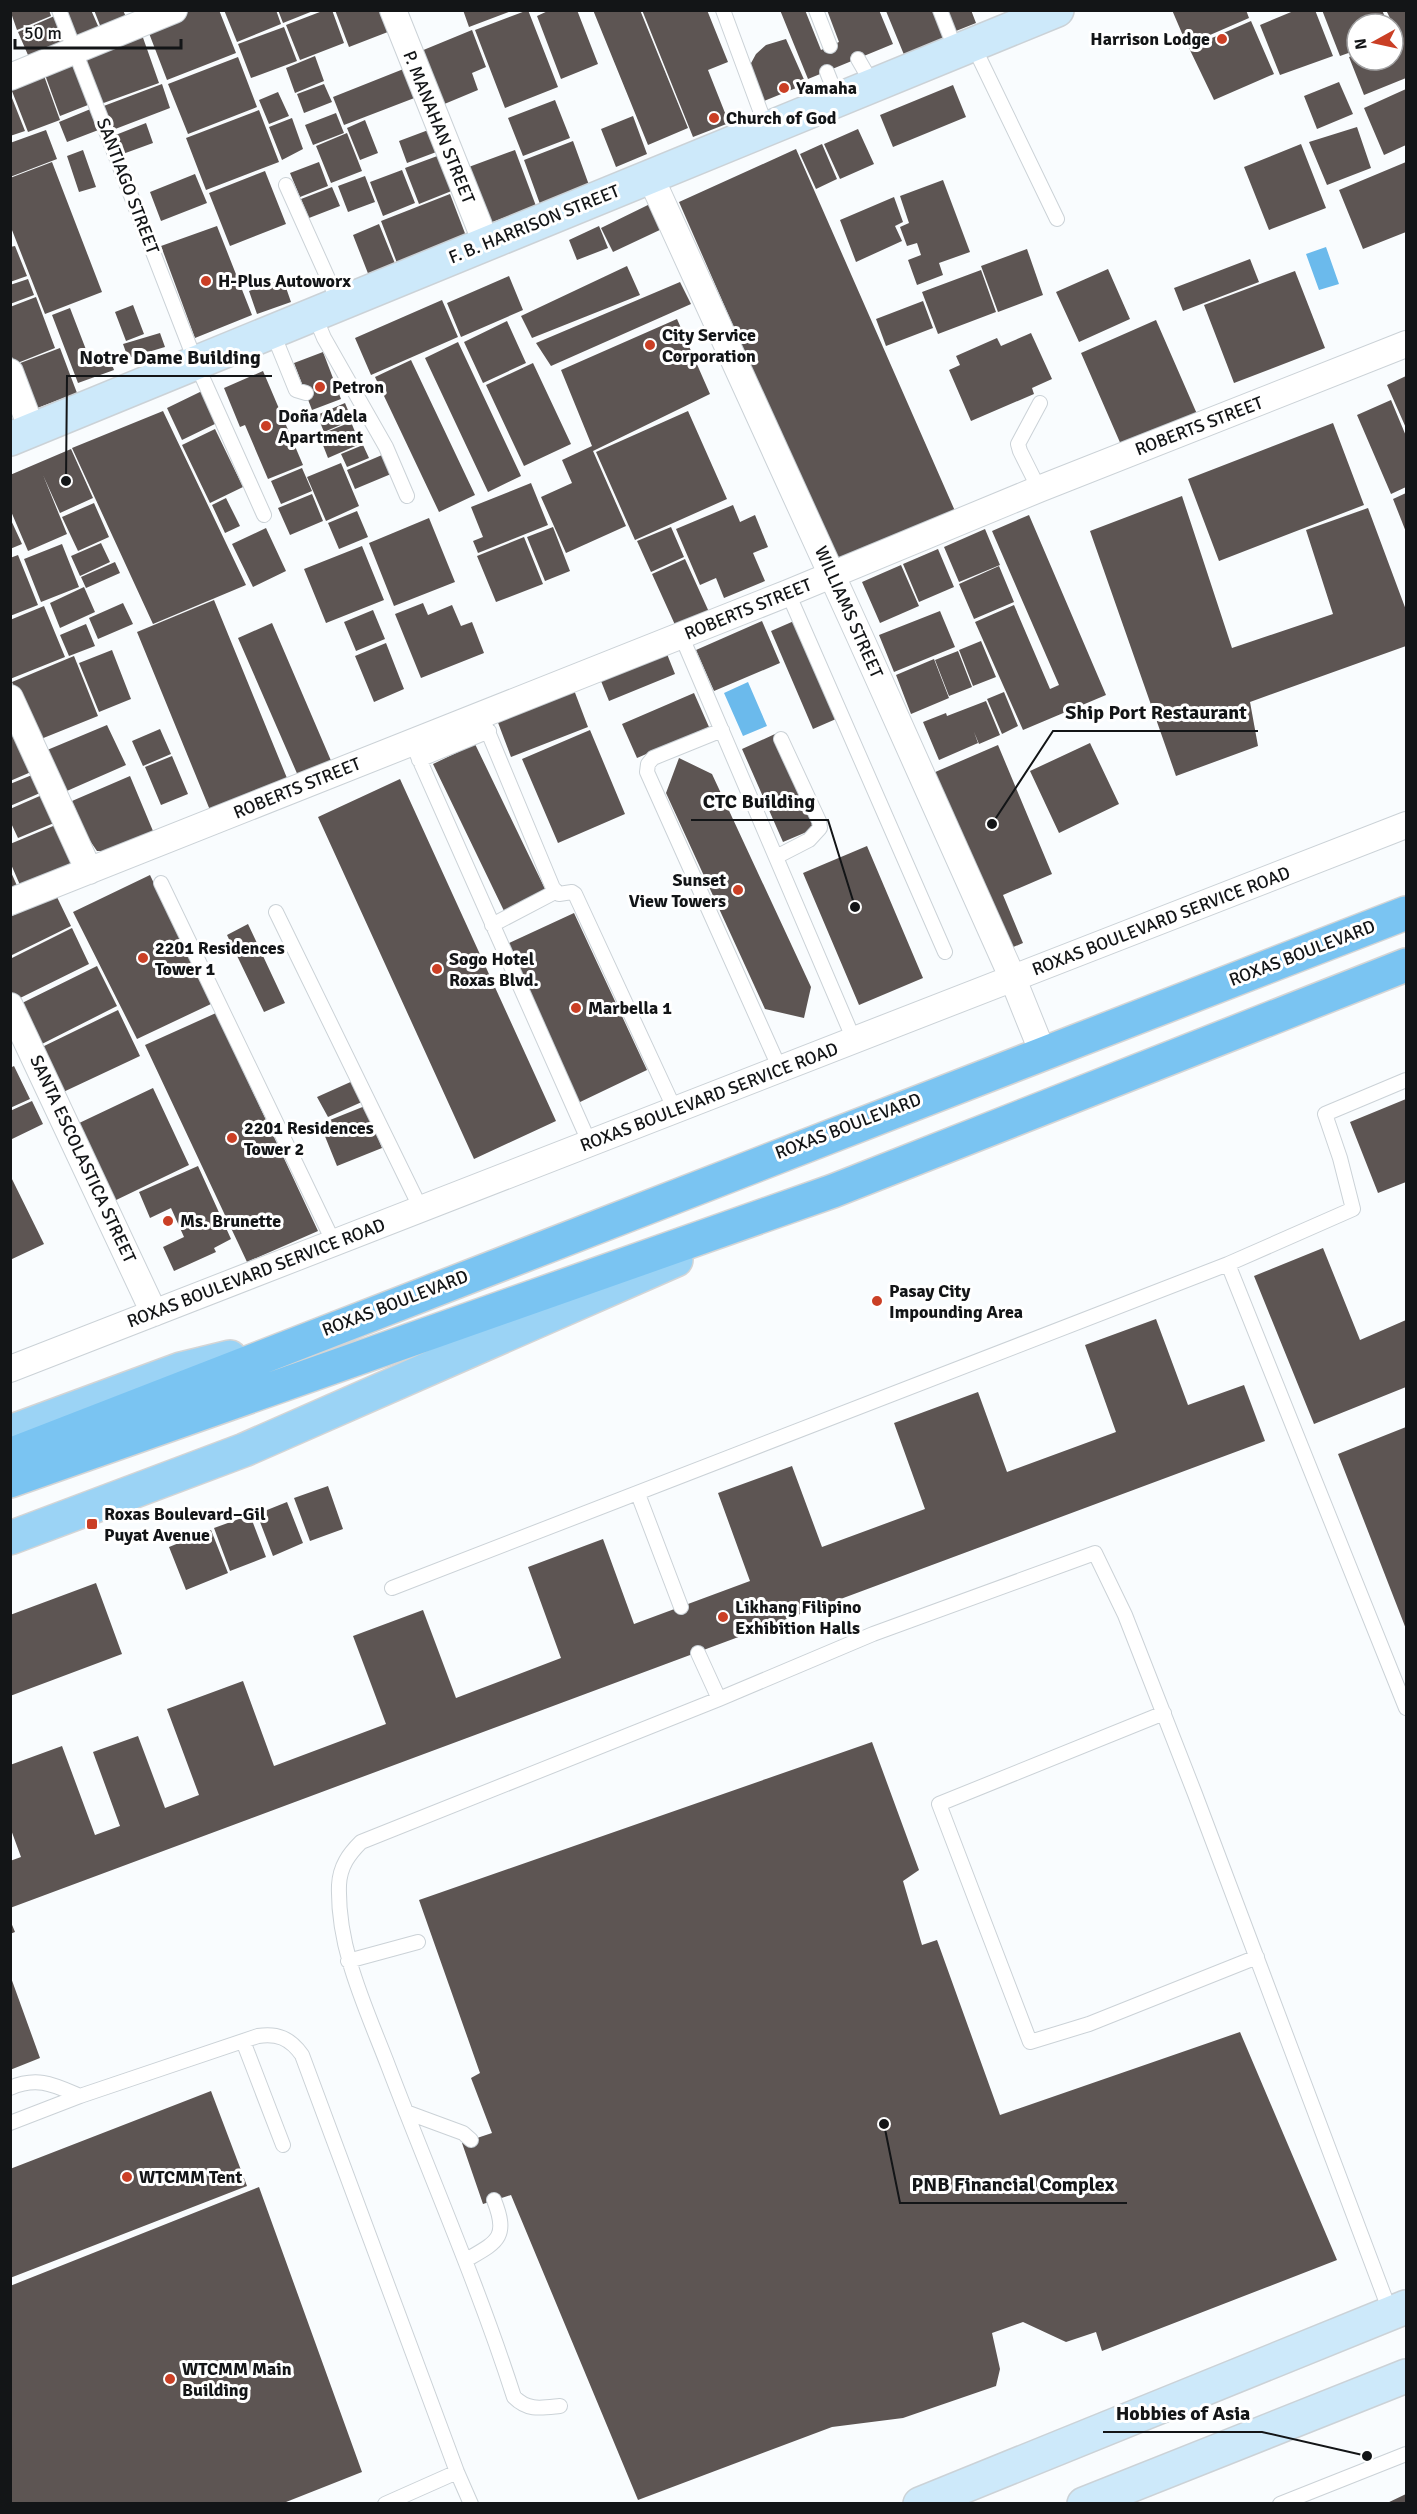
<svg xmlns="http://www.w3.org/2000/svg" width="1417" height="2514" viewBox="0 0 1417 2514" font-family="Signika,sans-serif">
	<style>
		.water { fill: #6bbaec }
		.building { fill: #5d5553 }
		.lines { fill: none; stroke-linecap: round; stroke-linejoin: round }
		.service-casing { stroke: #cbd2d7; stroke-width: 16 }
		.minor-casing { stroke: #cbd2d7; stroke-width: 28 }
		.secondary-casing { stroke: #cbd2d7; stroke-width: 36 }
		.primary-casing { stroke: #d5d5d5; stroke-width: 36 }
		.trunk-casing { stroke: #d5d5d5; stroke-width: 36 }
		.service { stroke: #fff; stroke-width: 14 }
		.minor { stroke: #fff; stroke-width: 26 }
		.secondary { stroke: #cde9fa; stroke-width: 33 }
		.primary { stroke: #9bd3f5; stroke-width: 33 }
		.trunk { stroke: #7ac4f2; stroke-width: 33 }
		.poi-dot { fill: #ca3f25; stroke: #fff; stroke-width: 2 }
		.labels { text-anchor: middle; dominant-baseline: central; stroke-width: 6; stroke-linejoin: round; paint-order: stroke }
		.poi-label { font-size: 18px; font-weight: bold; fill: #131517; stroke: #fff; text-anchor: start }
		.street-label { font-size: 18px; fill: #131517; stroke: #fff }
		.leader { fill: none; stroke: #131517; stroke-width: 2 }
		.callout-dot { fill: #131517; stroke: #fff; stroke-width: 2 }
		.callout-label { font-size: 20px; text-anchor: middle; font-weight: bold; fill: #131517; stroke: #fff; stroke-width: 6; stroke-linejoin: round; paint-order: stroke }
	</style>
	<rect width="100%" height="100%" fill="#f9fcfe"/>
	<path class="water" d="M1326 247 1339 284 1319 290 1306 254Z
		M748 682 767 726 743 736 724 693Z"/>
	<path class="building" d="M10 10H49L51 16 17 30Z
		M71 10H91L102 35 75 46 62 15Z
		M94 10H123L128 22 103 33Z
		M191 10H219L236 53 167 80 147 28Z
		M224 10H276L281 24 237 42Z
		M278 10H313V11L283 23Z
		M325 10H332L344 43 300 60 286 25Z
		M335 10H385L393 30 349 47Z
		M463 10H511V11L469 27Z
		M528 10 558 87 505 108 475 30Z
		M550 10H577L598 64 561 79 537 16Z
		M593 10H640L688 128 648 145Z
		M642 10H707L728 62 708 70 729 123 693 137Z
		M780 10H805L821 50 839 42 827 10H879L893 44 808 79Z
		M889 10H937L951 45 907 62 886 11Z
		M942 10H971L976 23 951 33Z
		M1172 10H1246L1249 18 1187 45Z
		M1296 10H1315L1333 56 1280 75 1260 25Z
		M1322 10H1382L1388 24H1357V50L1340 56Z
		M1386 10H1406V78L1364 95 1349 57 1357 54V60H1393V41L1397 39 1393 24Z
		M59 14 72 45 31 62 18 32Z
		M1251 21 1274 74 1214 100 1189 48Z
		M284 27 297 61 251 78 238 44Z
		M472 30 486 67 472 73 478 90 442 105 421 51Z
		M141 32 159 83 98 105 80 55Z
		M786 39 806 84 764 101 750 65 756 54 766 45Z
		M315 56 324 81 295 93 286 68Z
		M238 57 257 107 188 134 168 84Z
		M77 60 93 103 60 116 44 72Z
		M406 68 417 97 344 125 333 97Z
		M43 73 60 120 28 132 10 86Z
		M1339 82 1353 114 1317 129 1304 96Z
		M162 84 170 108 110 131 101 107Z
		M324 84 332 102 304 113 297 94Z
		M953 85 966 117 893 147 880 115Z
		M1406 89V145L1384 155 1364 108Z
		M278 92 289 116 269 124 259 100Z
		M10 93 25 131 10 136Z
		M555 100 570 138 523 156 508 118Z
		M93 108 101 129 67 142 59 122Z
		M259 110 279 162 206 190 186 138Z
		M336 113 344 133 313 145 305 125Z
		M633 116 647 154 616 167 601 129Z
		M292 118 303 149 282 160 269 127Z
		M365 120 378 153 360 160 347 128Z
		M146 123 153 143 120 155 113 136Z
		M1357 127 1371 168 1327 185 1309 142Z
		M431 129 439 151 407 163 399 141Z
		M858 129 874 164 840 179 824 144Z
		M46 130 57 159 10 177V143Z
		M347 133 362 171 331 183 316 146Z
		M573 141 589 185 540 204 524 160Z
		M822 144 837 179 816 189 800 154Z
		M1301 144 1326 208 1269 230 1244 167Z
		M796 149 955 511 837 563 679 202Z
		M83 150 96 187 79 192 67 156Z
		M515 150 536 206 487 224 466 168Z
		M440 155 454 190 419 204 405 168Z
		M52 162 102 292 45 314 10 225V178Z
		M319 162 328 186 300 197 290 173Z
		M1406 162V232L1363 249 1339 190Z
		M402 170 415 203 383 216 370 182Z
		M265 171 286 224 230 246 209 193Z
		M195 174 207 203 161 221 150 192Z
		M365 176 375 202 348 212 338 186Z
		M943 180 970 252 939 263 943 275 917 285 908 260 921 255 917 243 907 246 900 227 909 223 900 196Z
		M332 187 340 206 309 218 301 199Z
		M450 194 466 236 397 263 381 221Z
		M894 197 903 222 895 226 902 241 856 262 840 220Z
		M652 203 664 228 613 252 601 228Z
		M379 224 396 266 369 276 353 235Z
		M217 226 252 315 195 338 161 246Z
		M599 226 608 248 577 260 569 240Z
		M15 246 27 276 10 282V247Z
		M1027 249 1043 295 998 312 981 266Z
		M1250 259 1259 282 1183 311 1174 288Z
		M627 266 640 295 532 338 521 316Z
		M1108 269 1130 319 1079 342 1056 292Z
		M981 270 996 312 938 334 922 292Z
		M1295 271 1325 348 1234 383 1204 305Z
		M509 276 523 310 461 337 447 303Z
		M28 279 34 295 10 304V285Z
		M283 279 291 302 257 314 249 291Z
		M680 282 691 304 551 366 536 343Z
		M36 297 55 348 15 364 10 352V307Z
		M442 300 458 337 371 375 355 338Z
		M923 301 933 328 886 346 876 319Z
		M133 305 144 334 126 341 115 312Z
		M70 308 90 360 108 354 114 370 78 383 52 315Z
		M677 319 710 394 593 451 626 526 566 553 541 497 572 483 562 460 592 446 561 370Z
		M1156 320 1197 414 1122 447 1081 353Z
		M507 321 526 363 483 383 464 342Z
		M160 333 165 347 128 358 123 344Z
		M1031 333 1052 379 1032 388 1034 394 971 421 949 370 960 365 956 356 997 338 1001 346Z
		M458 342 521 476 488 492 425 358Z
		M60 348 77 393 32 410 15 365Z
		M323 352 341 399 312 410 294 363Z
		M411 360 475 495 439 512 375 377Z
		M533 363 571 444 524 466 486 385Z
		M263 371 303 465 268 479 245 425 240 427 224 388Z
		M1406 376V428L1387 385Z
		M202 391 217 423 182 440 167 408Z
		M1391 400 1406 436V487L1391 494 1357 415Z
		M345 403 352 420 324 432 317 415Z
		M163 411 246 585 153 624 72 448Z
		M688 411 727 499 635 540 596 452Z
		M351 422 360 444 328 458 319 435Z
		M1333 423 1364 505 1219 561 1188 479Z
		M215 429 243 487 210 503 182 445Z
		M363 445 369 458 347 467 341 454Z
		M71 449 93 498 60 513 43 475 67 534 28 551 10 509V475Z
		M382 455 391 474 355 489 347 470Z
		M341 463 359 506 326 521 307 477Z
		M302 468 312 491 281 504 271 481Z
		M531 483 548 525 478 553 473 541 483 537 471 507Z
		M1406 493V532L1393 499Z
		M312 494 323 521 290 535 278 508Z
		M1182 496 1232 648 1333 614 1306 530 1368 508 1406 610V646L1250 702 1258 746 1176 776 1090 531Z
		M226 498 240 526 225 533 212 505Z
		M94 503 109 537 78 551 62 517Z
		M733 505 740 522 755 515 768 547 753 553 765 581 724 598 716 578 700 585 676 529Z
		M357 511 368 537 339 549 328 523Z
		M1029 515 1106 695 1023 730 975 622 1014 605 1050 689 1059 685 992 531Z
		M10 518 22 544 10 549Z
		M429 518 455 582 394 606 369 543Z
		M553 527 570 571 545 581 527 537Z
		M671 527 684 557 651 572 637 541Z
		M266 528 286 571 253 587 232 544Z
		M985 529 1000 565 959 582 944 547Z
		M524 537 543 584 496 602 477 556Z
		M101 543 110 562 80 576 71 556Z
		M62 544 79 587 41 602 24 559Z
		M362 546 384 600 326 623 304 569Z
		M938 549 954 587 919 602 903 564Z
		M18 555 38 605 10 616V558Z
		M685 559 709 612 676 627 652 574Z
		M115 562 120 573 86 588 81 577Z
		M901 565 919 606 880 623 862 582Z
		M999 566 1014 602 974 619 959 584Z
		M84 587 95 612 60 628 50 603Z
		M214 600 289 783 212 815 137 632Z
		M123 603 133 624 98 639 89 618Z
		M423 603 428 615 452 605 461 626 472 622 484 653 421 678 395 614Z
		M44 606 65 657 10 679V620Z
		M373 610 385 639 356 651 344 622Z
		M940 611 955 647 894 672 879 635Z
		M762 621 780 663 714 691 696 650Z
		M794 621 836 719 813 729 771 631Z
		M272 623 332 763 299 778 238 638Z
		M86 624 95 646 69 656 60 635Z
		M981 641 996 677 973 686 959 650Z
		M386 643 404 689 374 702 355 656Z
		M112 650 131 699 99 712 79 663Z
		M958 651 972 687 949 696 935 660Z
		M667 654 675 674 609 701 601 681Z
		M74 656 98 716 36 741 12 682Z
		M934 659 949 698 911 714 896 675Z
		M574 690 588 727 511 757 497 720Z
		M1004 692 1018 726 1002 734 987 699Z
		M694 693 709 727 637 758 622 724Z
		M986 701 1000 735 979 744 974 732 978 743 939 760 923 722 946 713 947 716Z
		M107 725 126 765 60 794 40 753Z
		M160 729 171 754 143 766 132 741Z
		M590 730 625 814 558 843 522 759Z
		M15 732 31 772 10 781V734Z
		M775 734 816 828 783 842 742 749Z
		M1090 743 1119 804 1059 833 1030 771Z
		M475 744 547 893 505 913 433 764Z
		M998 745 1052 874 1003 895 1023 943 1006 950 933 773Z
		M172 756 188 794 161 805 145 767Z
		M679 758 712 774 811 987 804 1018 765 1009 666 793Z
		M32 775 40 793 10 806V784Z
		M130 776 153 831 107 851H97L88 838 72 801Z
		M400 779 556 1121 474 1159 318 817Z
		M42 795 54 823 18 838 10 821V809Z
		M58 824 74 862 20 885 10 862V844Z
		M867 846 923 978 859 1005 803 873Z
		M10 870 18 888 10 892Z
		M150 875 211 1004 137 1039 73 912Z
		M56 895 71 926 10 956V917Z
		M574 913 647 1070 578 1103 505 945Z
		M248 924 285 1003 264 1012 227 935Z
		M72 928 89 964 14 1001 10 994V959Z
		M97 966 117 1006 36 1047 16 1006Z
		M118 1010 140 1056 59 1094 38 1049Z
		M216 1013 318 1231 247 1262 145 1045Z
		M14 1066 30 1099 10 1108V1068Z
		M355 1080 364 1101 328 1117 317 1097Z
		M153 1088 189 1165 112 1202 75 1125Z
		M1406 1099V1182L1378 1193 1350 1122Z
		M32 1101 43 1124 10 1140V1111Z
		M365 1106 382 1148 337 1166 320 1124Z
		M198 1166 231 1239 214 1248 216 1252 174 1271 163 1247 184 1237 171 1208 150 1218 139 1192Z
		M10 1175 44 1244 10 1260Z
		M1323 1248 1360 1340 1406 1320V1387L1314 1424 1254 1276Z
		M1156 1319 1188 1405 1244 1385 1265 1441 10 1908V1861L21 1857 10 1827V1765L62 1746 95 1835 120 1826 93 1752 138 1736 165 1808 199 1795 167 1709 243 1681 274 1766 386 1724 353 1636 423 1610 456 1698 561 1658 528 1567 603 1539 634 1624 750 1581 718 1493 792 1466 822 1547 925 1509 894 1423 978 1392 1007 1472 1116 1432 1085 1345Z
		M1406 1427V1629L1338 1454Z
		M328 1486 343 1529 310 1541 294 1498Z
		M287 1502 303 1543 273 1556 257 1514Z
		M250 1515 266 1557 230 1571 214 1528Z
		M211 1530 228 1573 186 1590 169 1547Z
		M96 1583 122 1654 10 1696V1615Z
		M872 1742 919 1870 903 1881 922 1945 937 1940 1000 2115 1240 2032 1337 2260 1102 2351 1096 2332 1066 2342 1023 2322 992 2333 1000 2369 996 2386 903 2418 832 2427 638 2500 511 2195 483 2204 462 2143 492 2133 471 2078 480 2073 419 1900Z
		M10 1920 15 1932 10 1934Z
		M10 1975 40 2058 10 2070Z
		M211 2091 247 2186 10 2278V2169Z
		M259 2187 362 2472 281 2504H10V2286Z
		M1406 2494V2504H1385Z"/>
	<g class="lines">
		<g class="service-casing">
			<path id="service" d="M59 10 196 363 264 515
				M723 10 767 129
				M816 10 830 46
				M940 10 956 51
				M973 45 1057 219
				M858 59 873 85
				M827 72 838 100
				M286 185 339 303
				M314 314 324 338 386 447 407 496
				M272 331 296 390 306 393
				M1039 489 1020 451 1018 444 1040 403
				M788 593 945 952
				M681 635 854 1040
				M481 715 553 888 559 894 572 892 575 894 675 1110
				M722 730 653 758 648 764 647 772 780 1069
				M412 743 590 1144
				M419 760 489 731
				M776 857 809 840 820 828 819 821 781 739
				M161 883 334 1243
				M276 912 421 1209
				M492 925 555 892
				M1228 1264 1406 1708
				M638 1494 681 1607
				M392 1588 1228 1264 1353 1209 1340 1158 1325 1114 1406 1080
				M698 1653 719 1699
				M1164 1713 939 1804 1030 2042 1089 2024 1257 1957
				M348 1961 418 1942
				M243 2041 283 2145
				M10 2088C38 2076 54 2085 80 2096
				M406 2112 463 2133 471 2140
				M10 2123 80 2096 258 2036C277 2033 290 2038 302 2055L457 2472 471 2504
				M466 2260C497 2242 509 2238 494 2200
				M560 2406C541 2408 528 2411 514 2397 478 2285 431 2178 389 2068 367 2010 337 1950 339 1885 340 1866 349 1854 361 1842L719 1699 873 1634 1095 1553 1125 1615 1195 1794 1391 2314
				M385 2504 457 2472
				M1280 2504 1406 2454"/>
		</g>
		<g class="minor-casing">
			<path id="minor" d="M393 10 486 243
				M10 77 174 10
				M650 176 860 637 1013 979 1042 1051
				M10 372 32 430
				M10 698 89 871
				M10 902 788 593 1039 489 1406 344
				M10 1006 154 1313
				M10 1369 1406 825"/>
		</g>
		<g class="secondary-casing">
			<path id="secondary" d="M10 439 1057 10
				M920 2504 1406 2307
				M1084 2504 1406 2376"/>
		</g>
		<g class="primary-casing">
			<path id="primary" d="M10 1432 181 1369 230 1357
				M10 1538 244 1450 676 1260"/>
		</g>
		<g class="trunk-casing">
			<path id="trunk" d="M10 1455C475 1271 940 1090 1406 913
				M10 1481 833 1191 1406 965"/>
		</g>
		<use href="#service" class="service"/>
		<use href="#minor" class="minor"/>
		<use href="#secondary" class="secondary"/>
		<use href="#primary" class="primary"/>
		<use href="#trunk" class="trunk"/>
	</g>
	<g class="poi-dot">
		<circle cx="1222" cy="39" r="6"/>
		<circle cx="784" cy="88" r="6"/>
		<circle cx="714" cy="118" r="6"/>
		<circle cx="206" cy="281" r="6"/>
		<circle cx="650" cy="345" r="6"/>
		<circle cx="320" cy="387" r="6"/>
		<circle cx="266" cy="426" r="6"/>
		<circle cx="738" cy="890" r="6"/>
		<circle cx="143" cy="958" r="6"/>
		<circle cx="437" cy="969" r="6"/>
		<circle cx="576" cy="1008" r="6"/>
		<circle cx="232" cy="1138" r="6"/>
		<circle cx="168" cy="1221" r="6"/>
		<circle cx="877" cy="1301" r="6"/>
		<rect x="86" y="1518" width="12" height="12" rx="3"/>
		<circle cx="723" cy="1617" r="6"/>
		<circle cx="127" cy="2177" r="6"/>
		<circle cx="170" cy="2379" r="6"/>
	</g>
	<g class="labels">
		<g class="poi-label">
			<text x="1210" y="39" text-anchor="end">Harrison Lodge</text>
			<text x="796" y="88">Yamaha</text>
			<text x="726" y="118">Church of God</text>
			<text x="218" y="281">H-Plus Autoworx</text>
			<text x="662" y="335">City Service<tspan x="662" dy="21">Corporation</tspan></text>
			<text x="332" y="387">Petron</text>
			<text x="278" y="416">Doña Adela<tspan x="278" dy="21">Apartment</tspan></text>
			<text x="726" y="880" text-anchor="end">Sunset<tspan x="726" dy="21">View Towers</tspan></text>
			<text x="155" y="948">2201 Residences<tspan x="155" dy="21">Tower 1</tspan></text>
			<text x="449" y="959">Sogo Hotel<tspan x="449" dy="21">Roxas Blvd.</tspan></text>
			<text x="588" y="1008">Marbella 1</text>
			<text x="244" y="1128">2201 Residences<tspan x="244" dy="21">Tower 2</tspan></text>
			<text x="180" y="1221">Ms. Brunette</text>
			<text x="889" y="1291">Pasay City<tspan x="889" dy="21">Impounding Area</tspan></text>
			<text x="104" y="1514">Roxas Boulevard–Gil<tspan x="104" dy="21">Puyat Avenue</tspan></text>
			<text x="735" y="1607">Likhang Filipino<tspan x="735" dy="21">Exhibition Halls</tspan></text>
			<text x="139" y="2177">WTCMM Tent</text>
			<text x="182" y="2369">WTCMM Main<tspan x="182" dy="21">Building</tspan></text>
		</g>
		<g class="street-label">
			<text transform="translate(439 127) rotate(68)">P. MANAHAN STREET</text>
			<text transform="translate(128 186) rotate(69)">SANTIAGO STREET</text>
			<text transform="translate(534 224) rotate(-22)">F. B. HARRISON STREET</text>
			<text transform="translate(1199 426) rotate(-21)">ROBERTS STREET</text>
			<text transform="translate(748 609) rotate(-22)">ROBERTS STREET</text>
			<text transform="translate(849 612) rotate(66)">WILLIAMS STREET</text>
			<text transform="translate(297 788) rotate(-22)">ROBERTS STREET</text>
			<text transform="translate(1161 921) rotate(-21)">ROXAS BOULEVARD SERVICE ROAD</text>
			<text transform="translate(1302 953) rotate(-21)">ROXAS BOULEVARD</text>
			<text transform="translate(709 1097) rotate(-21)">ROXAS BOULEVARD SERVICE ROAD</text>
			<text transform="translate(848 1126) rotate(-21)">ROXAS BOULEVARD</text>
			<text transform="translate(83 1159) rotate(65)">SANTA ESCOLASTICA STREET</text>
			<text transform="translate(256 1273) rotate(-21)">ROXAS BOULEVARD SERVICE ROAD</text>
			<text transform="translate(395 1303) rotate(-21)">ROXAS BOULEVARD</text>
		</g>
	</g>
	<path class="leader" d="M66 481L67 376H272M992 824L1053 731H1258M855 907L828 820H691M884 2124L900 2203H1127M1367 2456L1262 2432H1103"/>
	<g class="callout-dot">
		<circle cx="66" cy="481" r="6"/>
		<circle cx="992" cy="824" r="6"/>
		<circle cx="855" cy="907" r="6"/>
		<circle cx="884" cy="2124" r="6"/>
		<circle cx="1367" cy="2456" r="6"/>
	</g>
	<g class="callout-label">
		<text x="170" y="364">Notre Dame Building</text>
		<text x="1156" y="719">Ship Port Restaurant</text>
		<text x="759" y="808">CTC Building</text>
		<text x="1013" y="2191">PNB Financial Complex</text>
		<text x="1183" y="2420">Hobbies of Asia</text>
	</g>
	<rect width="1417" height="2514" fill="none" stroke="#131517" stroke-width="24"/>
	<g transform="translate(1375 42) rotate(262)"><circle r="28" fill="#ffffff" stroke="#a1a1a2" stroke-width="1.5"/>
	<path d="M0-4.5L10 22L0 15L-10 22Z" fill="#ca3f25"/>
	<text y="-9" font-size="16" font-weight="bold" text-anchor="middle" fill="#131517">N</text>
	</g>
	<path d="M15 39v9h166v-9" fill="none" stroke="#131517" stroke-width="3"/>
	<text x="24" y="39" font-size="18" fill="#131517" stroke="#ffffff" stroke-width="4.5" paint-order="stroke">50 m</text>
</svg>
